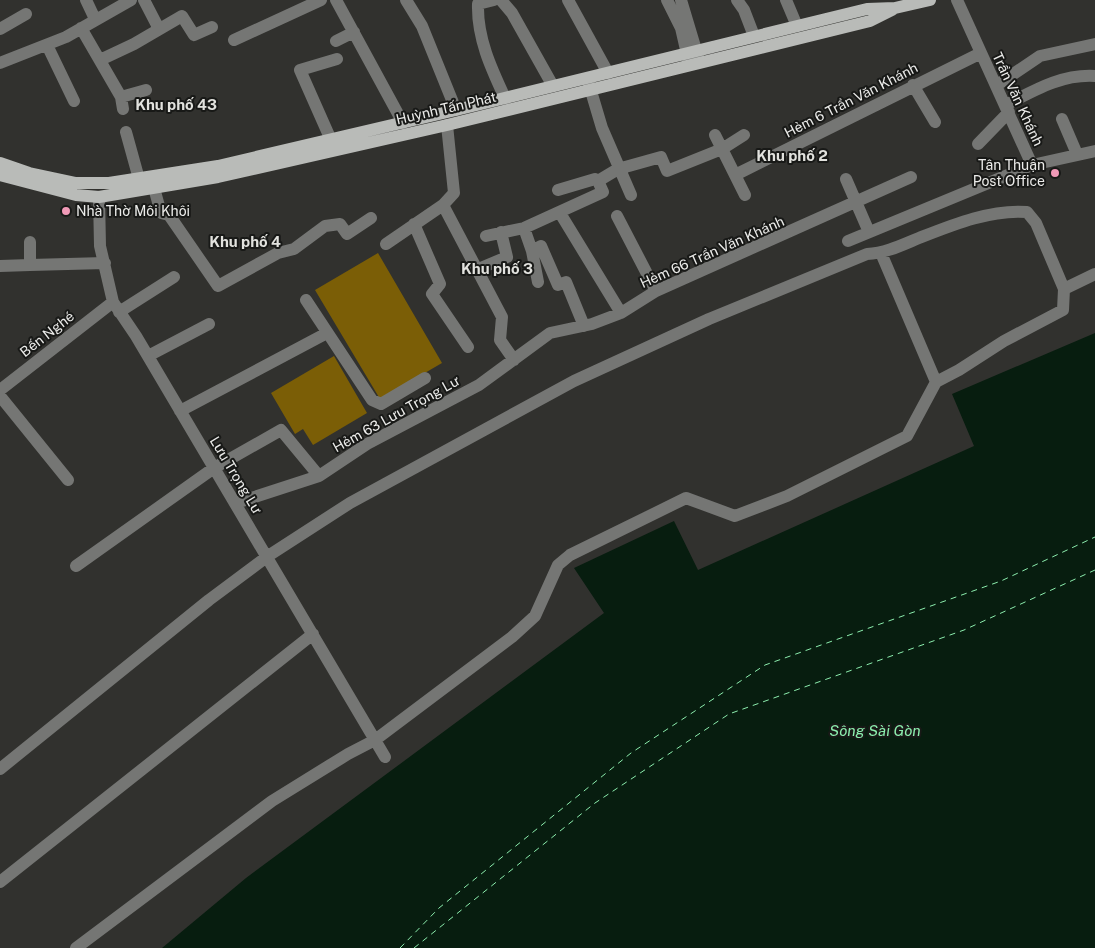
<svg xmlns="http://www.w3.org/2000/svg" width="1095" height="948" viewBox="0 0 1095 948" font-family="'Public Sans',sans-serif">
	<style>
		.water { fill: #071d0f }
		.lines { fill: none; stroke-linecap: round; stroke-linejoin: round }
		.ferry { stroke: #8ceeae; stroke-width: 1; stroke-dasharray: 6 5; stroke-linecap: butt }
		.building { fill: #7b5e06 }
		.minor { stroke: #757674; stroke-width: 12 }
		.major { stroke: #b9bbb8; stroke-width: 12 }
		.poi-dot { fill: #f09ab7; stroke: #181917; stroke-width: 2 }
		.labels { text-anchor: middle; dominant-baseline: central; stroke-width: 4; stroke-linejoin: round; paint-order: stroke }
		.street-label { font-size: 14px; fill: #ececea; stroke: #181917 }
		.poi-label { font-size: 14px; fill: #ececea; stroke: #181917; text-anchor: end }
		.neighbourhood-label { font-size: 15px; font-weight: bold; fill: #e2e2de; stroke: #181917 }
		.water-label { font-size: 15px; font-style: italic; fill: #8ceeae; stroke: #181917 }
	</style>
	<rect width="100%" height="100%" fill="#31312e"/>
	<path class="water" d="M1095 333V948H162L246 878 604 613 574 568 674 521 698 570 974 446 952 394Z"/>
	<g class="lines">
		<path class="ferry" d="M400 948 439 908 631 753 765 665 1001 581 1095 537
			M414 948 595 803 729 714 964 630 1095 570"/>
	</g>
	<path class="building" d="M378 253 442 363 380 399 315 290Z
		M334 356 367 413 313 445 303 429 295 434 271 393Z"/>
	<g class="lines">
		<path class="minor" d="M86 0 95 19
			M144 0 159 29
			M336 0 403 123
			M406 0 422 26 456 110
			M494 0 478 4C477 38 491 68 505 98
			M501 0 512 13 553 86
			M568 0 608 73
			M667 0 681 28 689 63
			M681 0 699 60
			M737 0 744 10 754 36
			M786 0 797 26
			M81 28 121 97 146 90
			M0 29 26 14
			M234 40 321 0
			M336 41 354 32
			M47 45 74 101
			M100 60 134 44 182 16 194 35 212 27
			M0 63 66 37 131 0
			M588 81 602 128 631 195
			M913 85 935 122
			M997 85 1040 56 1095 44
			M121 97 123 109
			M1006 105C1035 90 1062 74 1095 76
			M1062 119 1077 154
			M447 125 454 193 443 205 502 317 500 340 514 360
			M126 132 139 179
			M715 135 735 175 981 53
			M331 140 300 70 337 59
			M978 144 1009 112
			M1032 165 1095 151
			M735 175 745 195
			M846 179 869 232
			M598 181 618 169 661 157 667 171 722 149 744 135
			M154 188 161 213 169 215 218 286 278 253 294 249 325 226 340 224 347 234 371 218
			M558 190 595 179 598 181
			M99 197 100 246 113 302 136 336 385 757
			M560 213 621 313
			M617 216 656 291
			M414 224 440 284 432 294 468 347
			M524 228 532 251 541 246 558 285 566 282 584 326
			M486 236 524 228 603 192 598 181
			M848 241 1032 165 957 0
			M386 244 443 205
			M532 251 538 282
			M881 253 936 382
			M30 265 105 263
			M0 266 30 265V242
			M476 270 507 257 501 232
			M1064 289 1095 274
			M306 300 372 400 381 404 425 378
			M119 312 174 277
			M148 356 209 324
			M0 390 113 302
			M0 396 68 480
			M180 411 327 333
			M236 503 319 476
			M76 566 214 468 281 430 319 476 367 444 479 385 550 333 592 324 621 313 656 291 911 177
			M0 769 209 600 268 556 350 503 574 381 709 319 867 254C886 253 902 245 919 238 952 225 991 209 1027 212L1036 223 1064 289 1063 310 1004 341 959 370 936 382 907 436 787 496 735 516 686 498 570 555 558 565 535 616 512 637 375 740 348 754 272 801 76 948
			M0 882 313 634"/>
		<path class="major" d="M0 163 29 173 76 183H109L218 166 456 110 867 9 895 8 930 0
			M0 175 76 195 99 197 218 177 447 125 870 21 892 10"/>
	</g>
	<g class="poi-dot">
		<circle cx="1055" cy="173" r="5"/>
		<circle cx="66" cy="211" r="5"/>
	</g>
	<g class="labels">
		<g class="street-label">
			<text transform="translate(1018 99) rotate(65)">Trần Văn Khánh</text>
			<text transform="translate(851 100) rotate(-27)">Hẻm 6 Trần Văn Khánh</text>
			<text transform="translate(446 108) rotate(-13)">Huỳnh Tấn Phát</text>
			<text transform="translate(712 252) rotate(-24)">Hẻm 66 Trần Văn Khánh</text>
			<text transform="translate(47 334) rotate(-38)">Bến Nghé</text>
			<text transform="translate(396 414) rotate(-29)">Hẻm 63 Lưu Trọng Lư</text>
			<text transform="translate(236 475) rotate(59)">Lưu Trọng Lư</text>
		</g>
		<g class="poi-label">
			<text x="1045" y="165">Tân Thuận<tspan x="1045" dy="16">Post Office</tspan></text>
			<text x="76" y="211" text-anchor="start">Nhà Thờ Môi Khôi</text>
		</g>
		<g class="neighbourhood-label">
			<text x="176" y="104">Khu phố 43</text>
			<text x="792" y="155">Khu phố 2</text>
			<text x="245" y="241">Khu phố 4</text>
			<text x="497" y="268">Khu phố 3</text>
		</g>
		<g class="water-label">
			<text x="875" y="730">Sông Sài Gòn</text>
		</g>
	</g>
</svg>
